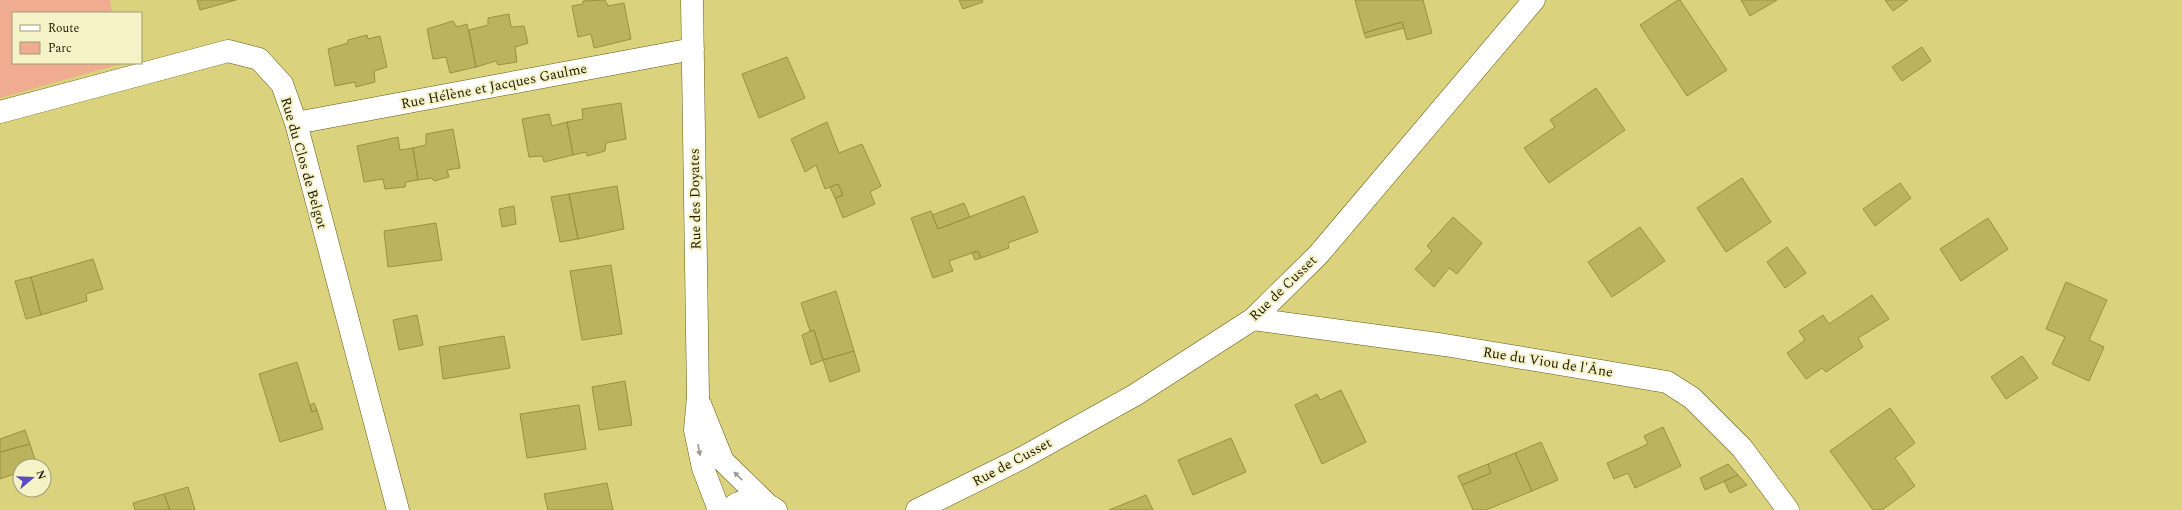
<svg xmlns="http://www.w3.org/2000/svg" width="2182" height="510" viewBox="0 0 2182 510" font-family="Spectral,serif">
	<style>
		.green { fill: #efac90 }
		.building { fill: #bbb35d; stroke: #9b923c }
		.lines { fill: none; stroke-linecap: round; stroke-linejoin: round }
		.street-casing { stroke: #625b17; stroke-width: 23 }
		.secondary-casing { stroke: #625b17; stroke-width: 23 }
		.street { stroke: #fff; stroke-width: 22 }
		.secondary { stroke: #fff; stroke-width: 22 }
		.oneway { fill: #9a998d }
		.labels { text-anchor: middle; dominant-baseline: central; stroke-width: 4; stroke-linejoin: round; paint-order: stroke }
		.street-label { font-size: 14px; fill: #1f1c02; stroke: #f5f2c8 }
	</style>
	<rect width="100%" height="100%" fill="#dad27c"/>
	<path class="green" d="M0 0H110L112 13H13V63L120 64 0 98Z"/>
	<path class="building" d="M197 0H236L200 10Z
		M605 0 608 6 624 3 631 39 594 48 591 34 578 37 572 6 583 4V1Z
		M959 0H982L983 2 963 9Z
		M1355 0H1423L1432 33 1407 40 1402 22 1364 33Z
		M1678 0H1680L1727 70 1687 96 1640 25Z
		M1741 0H1777L1750 16Z
		M1885 0H1908L1893 11Z
		M509 14 511 27 524 26 528 43 515 47 517 62 498 65 496 61 476 67 469 30 488 25V18Z
		M453 21 457 27 467 24 476 67 450 73 446 57 433 59 427 29Z
		M1402 22 1404 28 1366 38 1364 33Z
		M367 35 368 39 380 36 387 67 374 71 375 82 356 87 355 82 335 86 328 49 348 43V40Z
		M1922 47 1931 61 1902 81 1892 67Z
		M787 57 805 98 759 118 742 74Z
		M1596 88 1625 130 1549 183 1524 148 1555 127 1550 120Z
		M621 103 626 139 606 143 605 151 587 156 586 152 573 155 567 122 583 119 582 109Z
		M549 114 552 126 567 122 573 155 544 162 542 156 529 157 522 119Z
		M827 122 839 153 862 144 881 186 870 192 875 204 843 218 835 198 843 195 838 184 825 189 816 165 805 172 791 139Z
		M453 129 460 168 447 170 449 177 434 181 432 178 418 180 413 148 426 145V134Z
		M398 137 400 150 413 148 418 180 406 182 405 187 385 189 383 179 364 182 357 146Z
		M1742 178 1771 222 1726 252 1697 208Z
		M1900 183 1911 198 1875 226 1863 209Z
		M838 184 843 195 835 198 830 187Z
		M617 186 624 229 578 239 569 194Z
		M569 194 578 239 560 242 551 197Z
		M1024 196 1038 232 1008 243 1009 248 981 258 978 251 949 261 953 271 933 278 911 218 931 211 938 229Z
		M964 203 970 217 938 229 932 215Z
		M514 206 516 224 502 227 499 209Z
		M1453 217 1482 243 1457 274 1449 268 1434 287 1415 269 1432 251 1427 246Z
		M1988 218 2008 249 1961 281 1940 249Z
		M436 223 442 260 388 267 384 231Z
		M1640 227 1665 261 1612 297 1588 262Z
		M1787 247 1806 273 1785 288 1767 262Z
		M978 251 981 258 975 260 972 253Z
		M93 259 103 289 86 294 87 301 41 315 31 277Z
		M611 265 622 334 582 340 570 271Z
		M31 277 41 315 26 319 15 281Z
		M2066 282 2107 300 2089 340 2104 347 2089 381 2052 364 2065 337 2046 329Z
		M836 291 854 351 823 360 814 330 810 331 801 303Z
		M1872 295 1889 319 1858 338 1863 347 1826 372 1822 368 1806 379 1787 353 1805 340 1799 331 1823 315 1829 324Z
		M417 315 423 345 399 350 393 320Z
		M814 330 823 360 811 365 802 335Z
		M504 336 510 368 443 379 439 347Z
		M854 351 860 371 830 382 823 360Z
		M2022 356 2038 378 2006 399 1991 377Z
		M297 362 312 412 317 410 323 429 280 442 259 374Z
		M625 381 632 425 599 430 592 387Z
		M1341 390 1366 442 1322 464 1295 405 1317 394 1320 400Z
		M314 403 317 410 312 412 310 405Z
		M579 405 586 449 527 458 520 414Z
		M1890 408 1915 443 1895 458 1915 486 1882 510H1873L1830 451Z
		M1663 427 1681 466 1635 488 1628 473 1614 479 1607 463 1648 444 1644 436Z
		M25 430 30 444 0 452V439Z
		M1231 438 1246 472 1193 495 1178 460Z
		M1541 442 1558 480 1532 491 1515 453Z
		M30 444 37 466H20V472L0 479V452Z
		M1515 453 1532 491 1486 510H1473L1462 485 1491 473 1488 464Z
		M1488 464 1491 473 1462 485 1458 476Z
		M1728 464 1738 475 1705 490 1700 478Z
		M1738 475 1747 485 1730 493 1724 481Z
		M607 483 613 510H548L544 494Z
		M188 487 195 510H170L164 494Z
		M164 494 170 510H135L133 503Z
		M1146 495 1153 510H1109Z"/>
	<g class="lines">
		<g class="street-casing">
			<path id="street" d="M692 0 698 397 695 430 703 468 719 510
				M0 112 228 51 259 59 282 84 296 123 398 510
				M296 123 693 49
				M1253 319 1445 345 1667 382 1692 398 1742 448 1788 510
				M700 404 723 461 766 503"/>
		</g>
		<g class="secondary-casing">
			<path id="secondary" d="M728 510C744 496 760 499 776 510
				M917 510 1022 458 1135 395 1253 319 1318 255 1534 0"/>
		</g>
		<use href="#street" class="street"/>
		<use href="#secondary" class="secondary"/>
	</g>
	<defs><path id="oneway-solid" d="M-6-.8H1V-3.2L6.5 0L1 3.2V.8H-6Z"/></defs>
	<g class="oneway">
		<use href="#oneway-solid" transform="translate(699 450) rotate(79)"/>
		<use href="#oneway-solid" transform="translate(738 476) rotate(-136)"/>
	</g>
	<g class="labels">
		<g class="street-label">
			<text transform="translate(494 86) rotate(-11)">Rue Hélène et Jacques Gaulme</text>
			<text transform="translate(304 163) rotate(74)">Rue du Clos de Belgot</text>
			<text transform="translate(695 199) rotate(-91)">Rue des Doyates</text>
			<text transform="translate(1283 288) rotate(-44)">Rue de Cusset</text>
			<text transform="translate(1548 362) rotate(9)">Rue du Viou de l'Âne</text>
			<text transform="translate(1012 462) rotate(-28)">Rue de Cusset</text>
		</g>
	</g>
	<rect x="12" y="12" width="130" height="52" fill="#f5f2c8" stroke="#9f9c79"/>
	<rect x="20" y="25" width="20" height="6" fill="#ffffff" stroke="#9f9c79"/>
	<text x="48" y="32" font-size="12" fill="#1f1c02">Route</text>
	<rect x="20" y="42" width="20" height="12" fill="#efac90" stroke="#9f9c79"/>
	<text x="48" y="52" font-size="12" fill="#1f1c02">Parc</text>
	<g transform="translate(32 478) rotate(71)"><circle r="19" fill="#f5f2c8" stroke="#9f9c79"/>
	<path d="M0-3L7 15L0 10L-7 15Z" fill="#5b4cc4"/>
	<text y="-6" font-size="11" font-weight="bold" text-anchor="middle" fill="#1f1c02">N</text>
	</g>
</svg>
